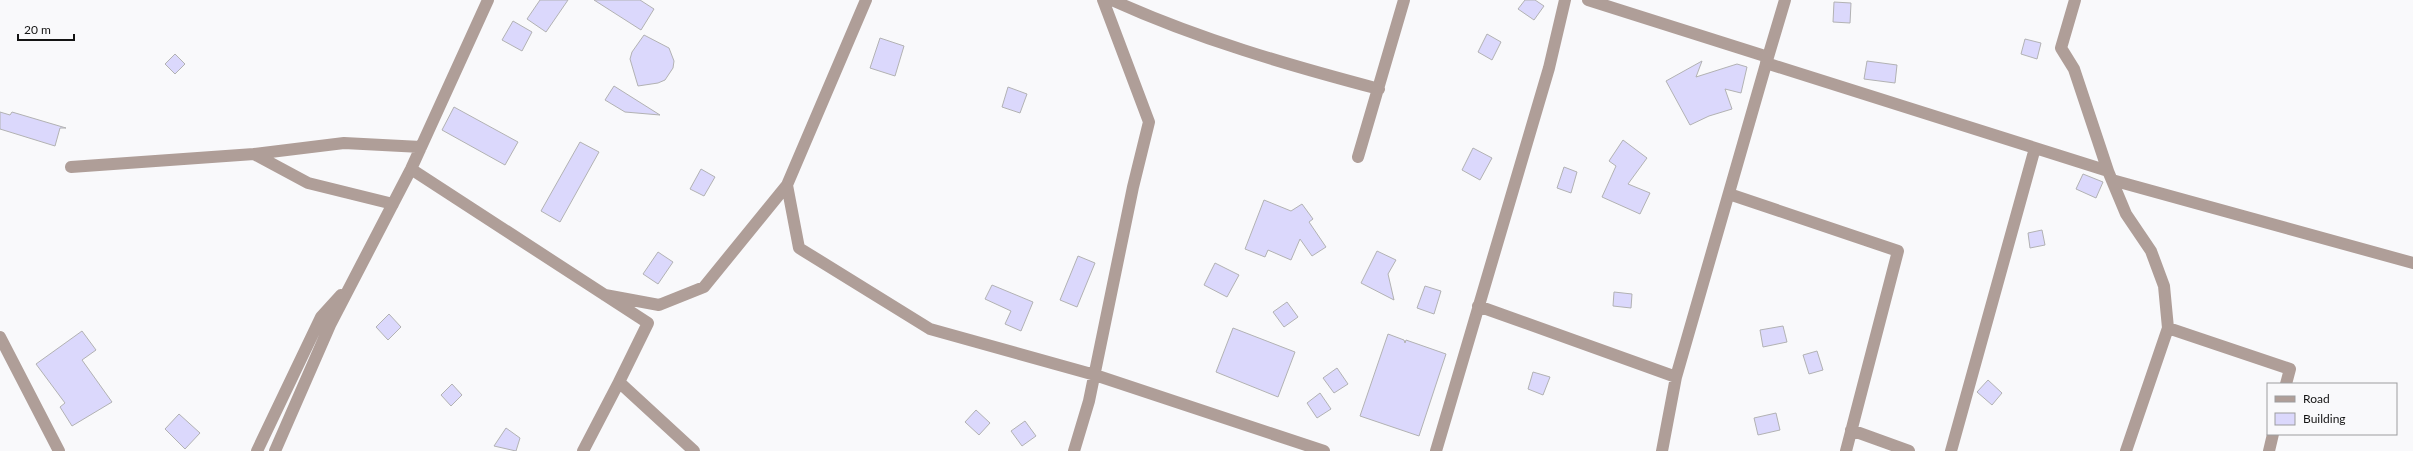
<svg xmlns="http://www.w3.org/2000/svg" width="2413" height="451" viewBox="0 0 2413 451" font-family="Lato,sans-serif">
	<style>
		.building { fill: #dbd8fc; stroke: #b2b2b3 }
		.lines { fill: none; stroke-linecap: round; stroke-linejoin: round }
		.street { stroke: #af9e98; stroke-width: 12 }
	</style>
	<rect width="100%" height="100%" fill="#f9f9fb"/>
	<path class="building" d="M540 0H568L546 32 527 19Z
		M594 0H640L654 9 641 30Z
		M1525 0H1535L1544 6 1534 20 1518 9Z
		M1834 2 1851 3 1850 23 1833 22Z
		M513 21 532 32 522 51 502 40Z
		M1487 34 1501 42 1492 60 1478 52Z
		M644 35 669 48 674 61 673 68 665 80 658 83 638 86 630 59 632 52Z
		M880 38 904 46 895 76 870 68Z
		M2025 39 2041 43 2037 59 2021 54Z
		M175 54 185 64 175 74 165 64Z
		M1702 61 1696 77 1737 64 1747 67 1741 93 1725 89 1732 109 1709 116 1690 125 1666 81Z
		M1867 61 1897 65 1895 83 1864 79Z
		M614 86 660 115 625 112 605 100Z
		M1008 87 1027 94 1020 113 1002 107Z
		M454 107 518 142 505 165 442 130Z
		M0 112 10 115 12 112 66 128H60L55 146 0 129Z
		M1623 140 1647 158 1628 184 1650 193 1640 214 1602 197 1616 166 1609 161Z
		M580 142 599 152 560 222 541 211Z
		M1473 148 1492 158 1480 180 1462 170Z
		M1564 167 1577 172 1571 193 1557 188Z
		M701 169 715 177 704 196 690 189Z
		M2083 174 2103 182 2096 198 2076 189Z
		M1264 200 1291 211 1302 204 1313 219 1309 222 1326 247 1312 256 1300 239 1291 260 1268 250 1265 257 1245 249Z
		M2042 230 2045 245 2030 248 2028 233Z
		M1377 251 1396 260 1388 274 1394 300 1361 283Z
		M658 252 673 262 658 284 643 274Z
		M1078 256 1095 263 1077 307 1060 300Z
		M1215 263 1239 275 1227 297 1204 285Z
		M992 285 1033 302 1021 331 1005 324 1011 311 985 299Z
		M1425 286 1441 291 1434 314 1417 308Z
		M1614 292 1632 294 1631 308 1613 306Z
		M1287 302 1298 317 1284 327 1273 312Z
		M389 314 401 327 388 340 376 327Z
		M1783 326 1787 342 1763 347 1760 330Z
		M1233 328 1295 352 1278 397 1216 372Z
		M82 331 96 350 82 360 112 402 72 426 60 407 65 403 36 364Z
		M1388 334 1404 340 1405 343 1406 340 1446 354 1419 436 1360 416Z
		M1817 351 1823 370 1809 374 1803 355Z
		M1337 368 1348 384 1334 393 1323 378Z
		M1533 372 1550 377 1543 395 1528 389Z
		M1988 380 2002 393 1992 405 1977 392Z
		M452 384 462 395 451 406 441 395Z
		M1320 393 1331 409 1317 418 1307 403Z
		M976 410 990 423 979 435 965 422Z
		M1776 413 1780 430 1758 435 1754 418Z
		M179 414 200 433 185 449 165 429Z
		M1025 421 1036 436 1022 446 1011 431Z
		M506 428 520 438 516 451 494 446Z"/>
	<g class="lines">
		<path class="street" d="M1112 0C1198 39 1288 65 1379 89
			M1588 0 1768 57 1785 0
			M2075 0 2061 48 2074 69 2108 171
			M1766 63 2108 171 2126 214 2151 251 2164 286 2168 328
			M254 154 344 143 421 147
			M1358 157 1404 0
			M71 167 254 154 308 183 393 204
			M411 169 648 323 619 382 694 451
			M2112 180 2413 263
			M787 185 866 0
			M1729 194 1898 251 1846 451
			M605 295 659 305 704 287 787 185 799 248 930 329 1095 375 1324 451
			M1478 306 1676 377 1768 57
			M0 337 59 451
			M1851 430 1909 451
			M257 451 321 317 341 295
			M275 451 330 325 411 169 488 0
			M583 451 619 382
			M1074 451 1089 401 1133 187 1149 122 1103 0
			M1436 451 1549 68 1565 0
			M1662 451 1676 377
			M1951 451 2035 148
			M2126 451 2168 328 2290 369 2286 384
			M2269 451 2273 434"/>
	</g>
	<rect x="2267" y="383" width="130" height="52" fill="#f9f9fb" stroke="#9d9d9f"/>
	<rect x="2275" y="396" width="20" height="6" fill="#af9e98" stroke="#9d9d9f"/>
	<text x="2303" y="403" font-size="12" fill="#141414">Road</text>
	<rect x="2275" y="413" width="20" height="12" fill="#dbd8fc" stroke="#9d9d9f"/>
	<text x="2303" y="423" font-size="12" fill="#141414">Building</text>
	<path d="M18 34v6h56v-6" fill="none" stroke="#141414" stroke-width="2"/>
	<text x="24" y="34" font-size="12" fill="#141414" stroke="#f9f9fb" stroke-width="3" paint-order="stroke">20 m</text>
</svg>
